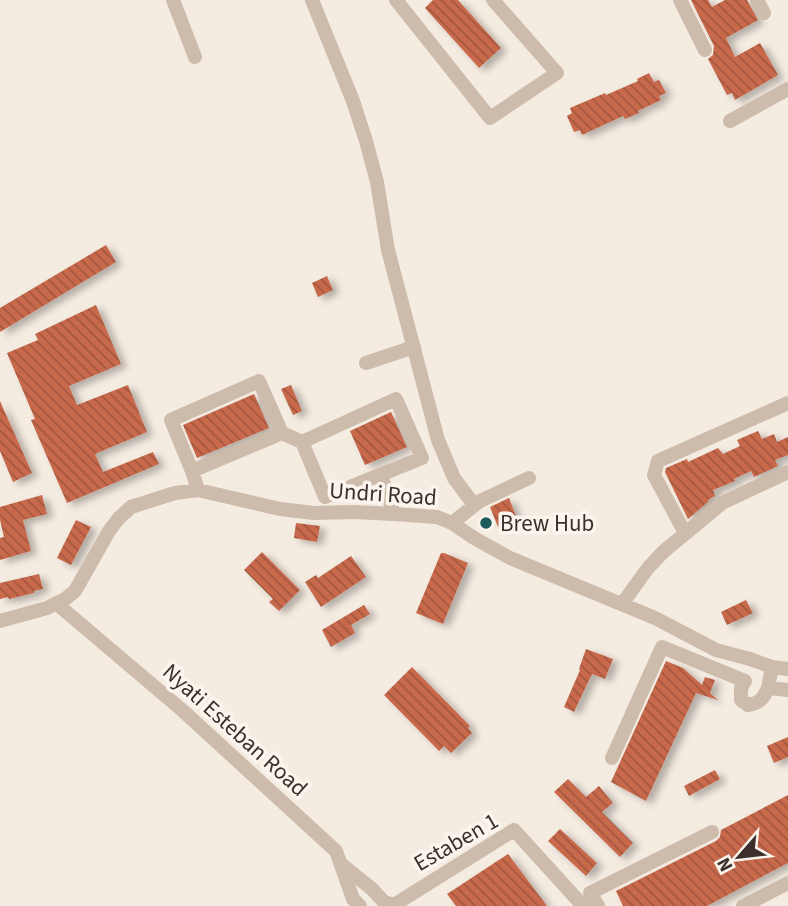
<svg xmlns="http://www.w3.org/2000/svg" width="788" height="906" viewBox="0 0 788 906" font-family="'Source Sans 3',sans-serif">
	<style>
		.building { fill: url(#building-back-hatch); filter: url(#shadow) }
		.lines { fill: none; stroke-linecap: round; stroke-linejoin: round }
		.minor { stroke: #cdbbac; stroke-width: 14 }
		.poi-dot { fill: #1f5a5e; stroke: #fbf5ee; stroke-width: 2.5 }
		.labels { text-anchor: middle; dominant-baseline: central; stroke-width: 7; stroke-linejoin: round; paint-order: stroke }
		.street-label { font-size: 23px; fill: #3b302b; stroke: #fbf5ee }
		.poi-label { font-size: 23px; fill: #3b302b; stroke: #fbf5ee; text-anchor: start }
	</style>
	<defs>
		<pattern id="building-back-hatch" width="6" height="6" patternUnits="userSpaceOnUse" patternTransform="scale(1.75)"><rect width="6" height="6" fill="#c8694b"/><path d="M-1 5l2 2M0 0l6 6M5-1l2 2" fill="none" stroke="#a4573f"/></pattern>
		<filter id="shadow"><feDropShadow dx="6" dy="3.5" stdDeviation="3.5" flood-color="#0004"/></filter>
	</defs>
	<rect width="100%" height="100%" fill="#f4ebe1"/>
	<path class="building" d="M433 0H458L501 48 479 68 425 8Z
		M691 0H708L712 7 725 0H747L758 20 726 38 735 57 760 43 778 75 735 100 732 93 727 95 708 59 713 55 714 46Z
		M649 73 654 82 659 80 666 93 659 96 661 100 638 111 639 113 625 119 623 116 582 135 580 130 574 132 567 116 572 113 570 108 605 93 606 95 638 81 637 79Z
		M106 245 116 262 0 332V308Z
		M327 276 333 290 318 297 312 283Z
		M96 305 121 364 69 386 77 405 128 385 147 432 95 454 103 472 153 452 159 464 67 503 31 420 35 419 7 353 38 340 35 334Z
		M291 385 302 411 293 415 281 389Z
		M254 394 269 428 197 458 183 425Z
		M0 401 32 473 13 482 0 451Z
		M391 412 407 447 365 465 350 431Z
		M758 431 762 439 774 434 777 442 788 437V455L775 460 778 466 754 477 751 471 734 479 735 481 713 490 715 496 708 500V502L688 519 665 472 666 468 687 459 688 462 718 448 723 454 740 446 737 440Z
		M42 495 47 514 23 520 31 551 0 560V538L4 537 0 520V507Z
		M509 498 517 519 498 527 490 507Z
		M76 520 91 527 71 565 57 558Z
		M296 523 320 526 317 542 294 538Z
		M262 552 300 590 279 611 269 602 273 599 244 570Z
		M441 553H444L468 563 443 624 416 613Z
		M351 556 366 577 321 607 305 582 316 575 318 578Z
		M39 574 43 589 34 591V593L9 599 8 597 0 599V583Z
		M746 600 753 613 727 625 721 612Z
		M364 605 370 614 351 625 355 633 331 647 322 630Z
		M586 649 613 659 605 679 592 674 574 712 564 707 580 670 579 669Z
		M666 661 683 668 702 685 705 677 715 680 710 693 718 700 696 693 646 801 611 782Z
		M412 667 470 726 468 728 472 733 451 753 444 746 439 751 384 695Z
		M788 737V757L774 763 767 746Z
		M715 770 720 779 689 796 684 786Z
		M568 779 586 797 599 786 613 803 602 812 633 843 620 857 554 792Z
		M788 795V863L707 906H623L616 891 716 841 720 837 721 830Z
		M560 829 597 863 586 876 548 841Z
		M508 854 547 906H456L447 894Z"/>
	<g class="lines">
		<path class="minor" d="M173 0 195 57
			M312 0 353 101 366 141 377 182 388 250 438 440 454 478 474 505
			M396 0 490 118 557 73 493 0
			M680 0 705 50
			M757 0 764 13
			M730 121 788 89
			M366 363 414 347
			M192 471 282 433
			M381 475 394 514
			M198 490 192 471 171 420 259 381 282 433 302 442 325 497 422 458 396 399 302 442
			M452 523 480 501 529 478
			M685 533 654 475 658 461 788 403
			M57 604 182 710 336 851 353 899 360 906
			M622 604 648 568 663 552 722 503 788 472
			M0 621 47 608 65 599 75 591 109 531 119 518 131 507 175 493 198 490 280 509 314 513 355 512 394 514 437 517 452 523 474 538 510 558 655 618 716 650 750 659 772 667 788 669
			M772 667 768 688 788 690
			M612 758 662 647 745 681 741 688V700L748 705C760 703 763 699 768 688
			M341 864 372 889 384 902 394 905 514 830 583 906
			M598 906 590 893 712 832
			M743 906 788 883"/>
	</g>
	<circle class="poi-dot" cx="486" cy="523" r="7"/>
	<g class="labels">
		<g class="street-label">
			<text transform="translate(383 494) rotate(4)">Undri Road</text>
			<text transform="translate(235 730) rotate(42)">Nyati Esteban Road</text>
			<text transform="translate(456 842) rotate(-30)">Estaben 1</text>
		</g>
		<g class="poi-label">
			<text x="500" y="523">Brew Hub</text>
		</g>
	</g>
	<g transform="translate(739 857) rotate(242)" stroke="#fbf5ee" stroke-width="5" paint-order="stroke">
	<path d="M0-5L12 26L0 18L-12 26Z" fill="#3b302b"/>
	<text y="-10" font-size="19" font-weight="bold" text-anchor="middle" fill="#3b302b">N</text>
	</g>
</svg>
